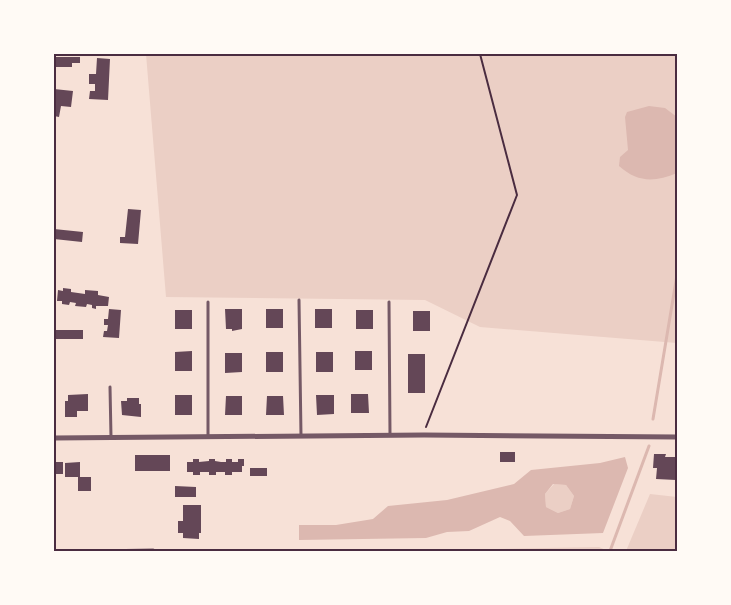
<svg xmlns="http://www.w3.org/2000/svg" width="731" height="605" viewBox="0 0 731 605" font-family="'Titillium Web',sans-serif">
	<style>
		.green { fill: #ebcfc5 }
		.water { fill: #dcb8b0; fill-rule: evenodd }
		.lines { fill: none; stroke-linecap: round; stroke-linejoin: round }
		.stream { stroke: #dcb8b0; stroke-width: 3 }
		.building { fill: #644757 }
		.path { stroke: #4a2c40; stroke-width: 2 }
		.service { stroke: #755966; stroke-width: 3 }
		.minor { stroke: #755966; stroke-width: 5 }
		.neatline { fill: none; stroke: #4a2c40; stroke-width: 2 }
	</style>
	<rect width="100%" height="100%" fill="#f7e1d7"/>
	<path class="green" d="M146 54H677V343L480 327 425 300 166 297Z
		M554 484 566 485 574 496 570 509 558 513 546 507 545 494Z
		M650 494 677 497V551H626Z
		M599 547 608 551H389Z"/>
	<path class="water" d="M649 106 665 108 677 117V173C655 182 638 183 619 166L620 157 628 150 625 117 627 112Z
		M625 457 628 468 603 533 524 536 510 521 500 517 469 531 447 532 426 538 299 540V525H336L373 519 388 506 447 500 514 484 531 470 600 463ZM553 484 566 485 574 496 570 509 558 513 546 507 545 494Z"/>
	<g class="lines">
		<path class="stream" d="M653 419 677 275
			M610 551 649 446"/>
	</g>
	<path class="building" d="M54 57H80V63H72V67H54Z
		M97 58 110 59 108 100 89 99 90 91H95V84H89V74H96Z
		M54 89 73 91 71 107 61 106 59 117 54 116Z
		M128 209 141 210 138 244 120 243V237H125Z
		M54 229 83 232 82 242 54 239Z
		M63 288 71 289V292L85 294V290L98 291V295L109 297 108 306H96V309L92 308V305L87 304 86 307 75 306 76 303 70 302 69 305 62 304V301H57L58 290 63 291Z
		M109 309 121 310 119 338 103 337 104 331H107L108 325H104V319H108Z
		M225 309H242V329L232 331V329H226Z
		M266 309H283V328H266Z
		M315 309H332V328H315Z
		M175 310H192V329H175Z
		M356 310H373V329H356Z
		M413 311H430V331H413Z
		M54 330H83V339H54Z
		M192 351V371H175V352Z
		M355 351H372V370H355Z
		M266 352H283V372H266Z
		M316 352H333V372H316Z
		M225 353H242V372L225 373Z
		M408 354H425V393H408Z
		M88 394V411H77V417H65V401H68V395Z
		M351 394H368L369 413H351Z
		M175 395H192V415H175Z
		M316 395H334V414L317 415Z
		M226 396H242V415H225Z
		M267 396H283L284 415H266Z
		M127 398H139V404H141V417L122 415 121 401H127Z
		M500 452H515V462H500Z
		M654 454H666L665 457H677L676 480 656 479 657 468H653Z
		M135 455H170V471H135Z
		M193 459H199V462L209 461V459H215V461L221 462H226V459H232V462H238V459H244V466H242V472H232V475H225V472H216V475H209V472H200V475H193V472H187V462H193Z
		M54 462H63V474H54Z
		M80 462V477H65V463Z
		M250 468H267V476H250Z
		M78 477H91V491H78Z
		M175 486 196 487V497H175Z
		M183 505H201V533H199V539L183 538V533H178V521H183Z"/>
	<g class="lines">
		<path class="path" d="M426 427 517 195 480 54"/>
		<path class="service" d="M299 300 301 436
			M208 302V437
			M389 302 390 435
			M110 387 111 437
			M98 551 153 550"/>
		<path class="minor" d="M54 438 424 435 677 437"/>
	</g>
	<rect width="731" height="605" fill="none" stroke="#fffaf5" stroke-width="110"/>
	<rect x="55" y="55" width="621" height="495" class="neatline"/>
</svg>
